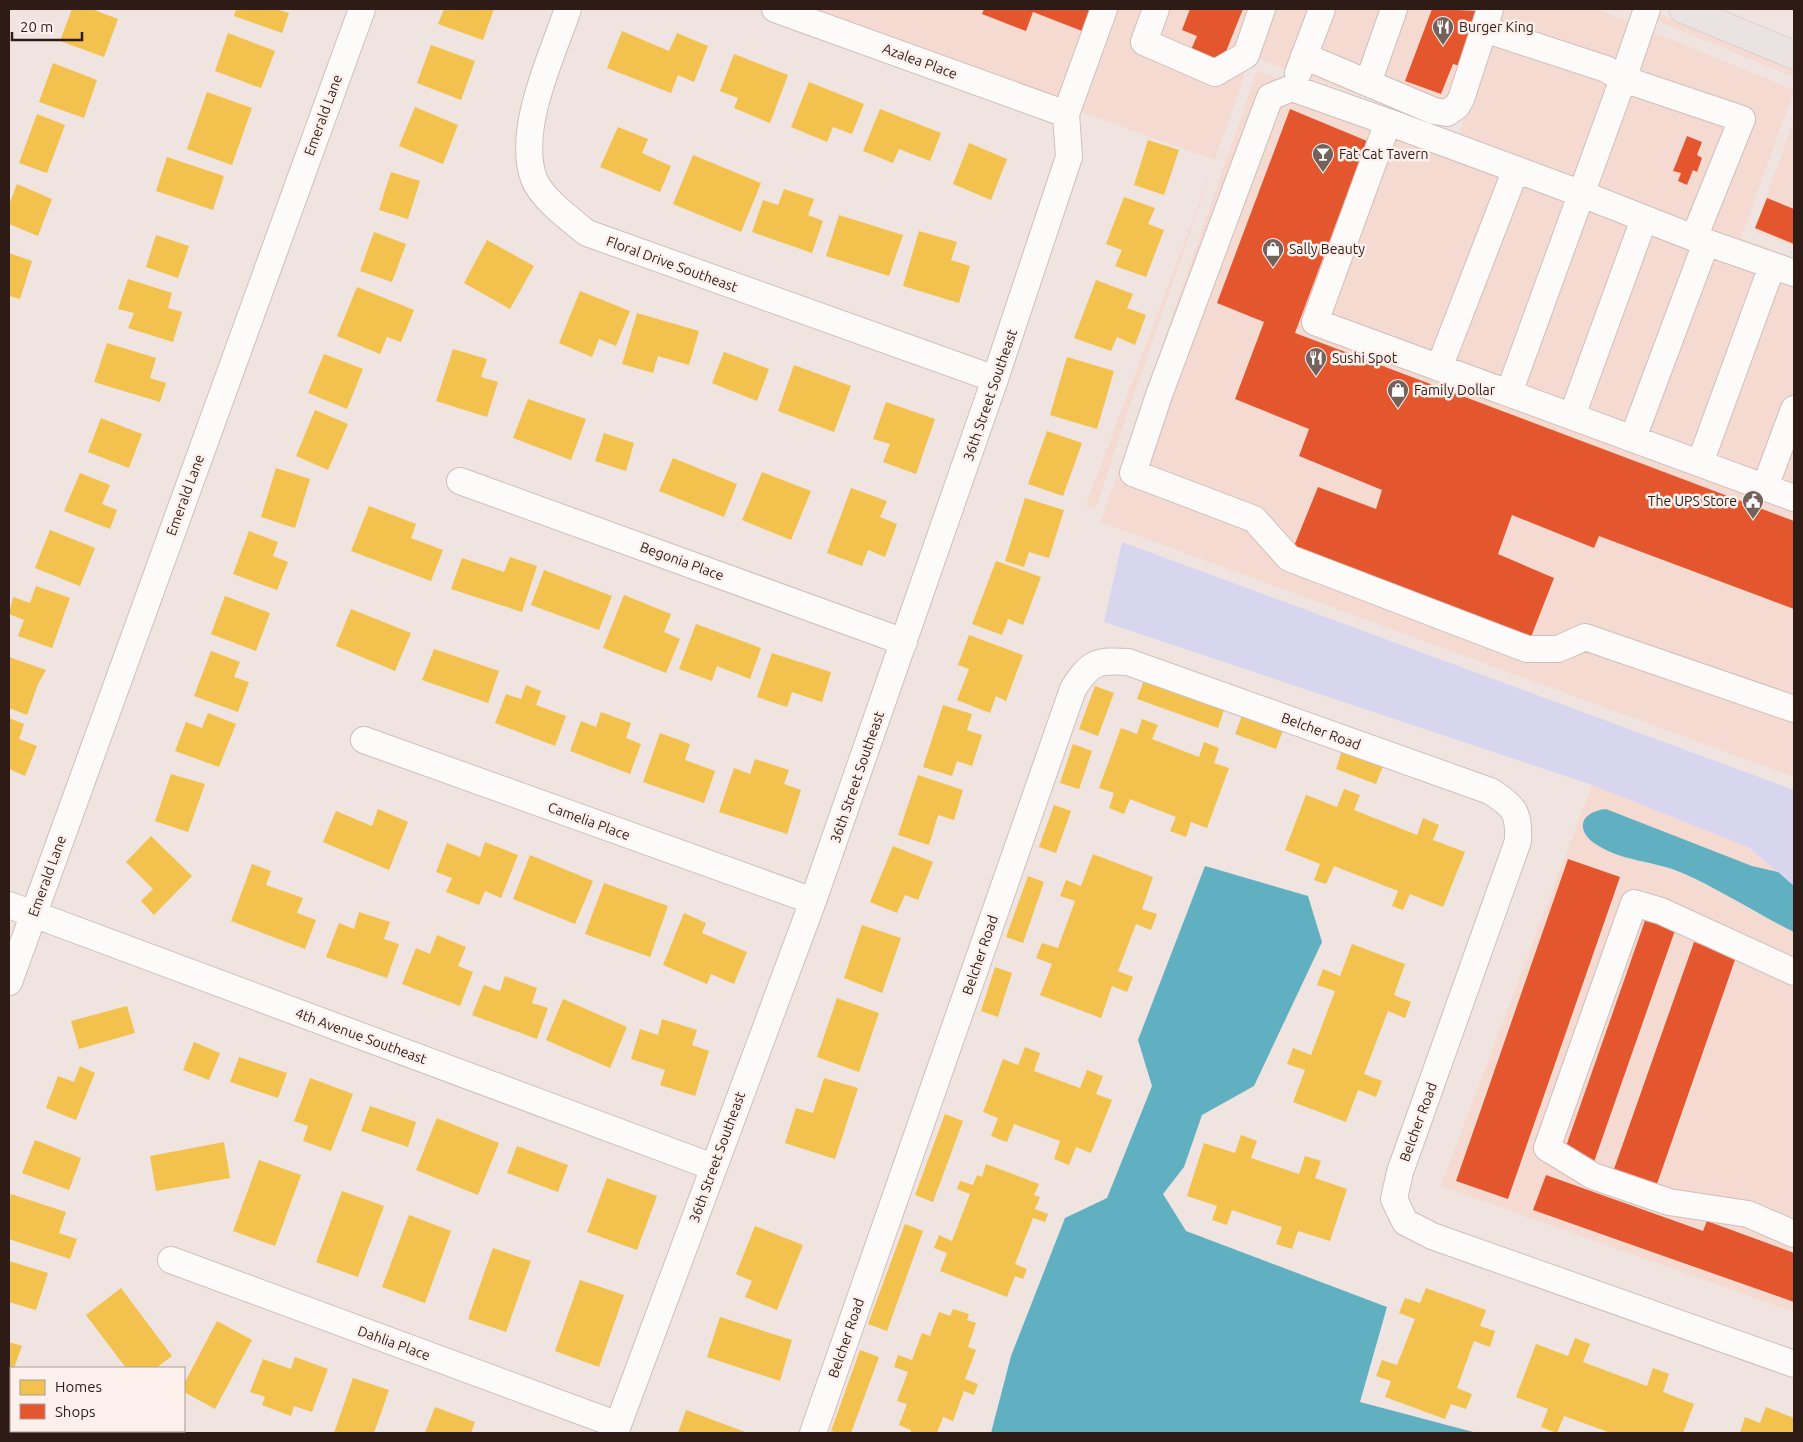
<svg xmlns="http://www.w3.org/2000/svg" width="1803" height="1442" viewBox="0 0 1803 1442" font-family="Ubuntu,sans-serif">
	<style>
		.built { fill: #f5dad2 }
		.green { fill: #d8d6ef }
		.water { fill: #60b0c2 }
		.homes { fill: #f2c14e }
		.shops { fill: #e4572e }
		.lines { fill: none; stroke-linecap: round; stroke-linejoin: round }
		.minor-casing { stroke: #cfbfba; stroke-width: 28 }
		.major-casing { stroke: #ccc3c1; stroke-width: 29 }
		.minor { stroke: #fdfbfa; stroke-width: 26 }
		.major { stroke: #ebe3e1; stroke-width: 28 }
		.labels { text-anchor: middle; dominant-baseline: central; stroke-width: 5; stroke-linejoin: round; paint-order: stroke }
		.poi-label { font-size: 14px; fill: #2f1b15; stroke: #fcf0ed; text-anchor: start }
		.street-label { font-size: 14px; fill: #2f1b15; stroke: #fcf0ed }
	</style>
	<rect width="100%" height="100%" fill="#f0e4e0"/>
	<path class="built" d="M815 9H1091L1059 97Z
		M1116 9H1492L1450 128 1261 60 1247 67 1095 509 1086 505 1215 160 1079 111Z
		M1503 9H1597L1794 90 1741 238 1794 258V777L1101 522 1257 71 1456 142Z
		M1628 9H1648L1794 70V77Z
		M1794 120V246L1754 231Z
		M1592 785 1748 847 1778 872 1752 866 1619 855 1678 871 1720 891 1755 912 1794 932V1312L1441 1186Z"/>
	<path class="green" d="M1122 542 1794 790V886L1748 847 1592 785 1104 622Z"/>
	<path class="water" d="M1606 809 1752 866 1778 872 1794 886V932C1755 913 1720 889 1680 872 1653 861 1622 861 1597 845 1575 831 1579 812 1606 809Z
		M1205 866 1308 896 1322 942 1254 1086 1202 1115 1184 1167 1163 1194 1186 1231 1387 1307 1360 1402 1477 1433H991L1011 1356 1065 1218 1107 1198 1152 1086 1138 1040Z"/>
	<path class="homes" d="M72 9H92L118 19 104 57 60 41Z
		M236 9H276L289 13 282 33 234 16Z
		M444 9H494L483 40 438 24Z
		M622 31 669 51 677 33 708 46 694 82 678 75 671 93 607 68Z
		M228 33 275 51 261 88 215 71Z
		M431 45 475 61 461 100 417 83Z
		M734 54 788 75 770 123 734 108 738 98 720 91Z
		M53 63 97 80 84 118 39 102Z
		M809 82 864 104 852 134 833 127 827 142 791 127Z
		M207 92 252 108 232 165 187 149Z
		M415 107 458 125 443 164 399 146Z
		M880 109 941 133 930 161 899 149 893 163 863 151Z
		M37 114 65 125 47 173 19 163Z
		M618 127 648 139 642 153 671 166 660 192 600 167Z
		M1148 140 1179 150 1164 195 1134 185Z
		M969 143 1007 159 991 200 953 184Z
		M693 155 761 183 741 232 673 204Z
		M167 157 224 176 213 210 156 191Z
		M391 172 420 181 408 219 379 210Z
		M17 184 52 199 38 236 9 224V205Z
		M784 189 814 199 808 215 823 221 812 253 752 232 763 200 778 205Z
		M1124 197 1155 208 1148 224 1164 230 1146 277 1115 266 1122 250 1106 244Z
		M839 215 903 235 889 276 826 256Z
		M919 231 957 242 951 260 970 266 959 303 903 286Z
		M374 232 406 244 392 282 360 271Z
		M156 235 189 246 178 278 146 267Z
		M487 240 534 266 510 309 464 283Z
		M9 253 32 261 20 299 9 296Z
		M128 279 172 293 168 308 182 312 173 342 128 328 134 313 118 309Z
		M1096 280 1133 294 1127 308 1146 315 1135 345 1117 337 1111 351 1074 338Z
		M357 287 414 310 401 342 387 337 380 354 337 336Z
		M580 291 630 311 616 346 599 339 592 357 559 343Z
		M637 313 699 331 689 365 658 356 653 373 622 364Z
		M107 343 156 358 150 378 166 383 160 402 94 382Z
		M453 349 487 359 481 377 498 382 487 417 436 401Z
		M724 352 769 369 757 401 712 383Z
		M324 354 363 369 347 409 308 393Z
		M1067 357 1114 371 1097 429 1050 415Z
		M794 365 851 386 834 432 778 411Z
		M528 399 586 419 571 460 513 438Z
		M886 402 935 419 916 474 883 462 890 444 873 439Z
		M315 410 348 424 328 470 296 456Z
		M101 418 142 434 129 468 88 452Z
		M1047 431 1082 443 1063 496 1028 484Z
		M604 433 634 443 626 471 595 461Z
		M673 458 737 484 724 517 659 491Z
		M276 468 310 479 295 528 261 517Z
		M762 472 811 491 791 540 742 520Z
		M80 473 110 485 102 504 117 510 110 529 64 511Z
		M851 488 887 501 880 517 897 524 885 557 868 550 862 566 827 553Z
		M1025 498 1064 510 1049 558 1029 552 1024 567 1005 561Z
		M369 506 416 524 411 538 443 550 431 581 351 551Z
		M50 530 95 548 80 586 35 568Z
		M249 531 278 542 273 556 288 562 277 590 233 574Z
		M510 557 537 566 522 612 451 589 462 558 504 572Z
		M996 561 1041 577 1023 625 1008 619 1002 635 972 624Z
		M544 570 612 596 599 630 531 605Z
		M36 586 70 598 52 648 18 636 24 620 9 614 13 597 30 603Z
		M624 595 671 614 664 632 680 639 666 673 603 648Z
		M225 596 270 613 256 651 211 634Z
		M351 609 411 633 395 671 336 646Z
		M696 624 761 648 750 679 717 666 712 681 679 669Z
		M969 635 1023 655 1006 701 996 696 990 713 957 700 969 669 958 665Z
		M434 649 499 671 488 703 422 680Z
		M211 651 240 662 234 677 249 682 238 712 194 696Z
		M772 653 831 672 822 702 792 692 787 707 757 697Z
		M9 657 46 670 38 684 27 715 9 708Z
		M1144 680 1224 710 1218 728 1137 699Z
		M526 685 541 691 536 705 566 716 555 746 495 723 506 694 521 699Z
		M1095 686 1114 693 1098 736 1079 729Z
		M943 705 972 714 967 730 982 735 972 766 957 761 952 776 923 767Z
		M601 712 631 723 626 738 641 744 630 774 570 751 581 721 596 727Z
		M208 713 236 724 219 767 175 751 186 722 202 728Z
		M1242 716 1283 730 1276 749 1235 734Z
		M9 718 24 724 19 739 37 746 25 776 9 769Z
		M1142 719 1158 725 1152 739 1199 757 1204 742 1219 748 1214 763 1229 768 1207 828 1191 822 1186 837 1170 831 1176 817 1130 799 1124 814 1109 808 1114 793 1099 788 1121 728 1137 734Z
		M660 733 690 744 685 760 715 771 704 803 643 782Z
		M1073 744 1092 751 1079 789 1060 783Z
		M1342 750 1383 766 1376 784 1336 769Z
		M755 759 789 770 784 784 801 790 787 834 719 812 734 768 750 774Z
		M171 774 205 784 188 832 155 821Z
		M918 775 963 790 954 820 938 815 929 845 898 835Z
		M1344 789 1360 795 1354 810 1417 835 1423 818 1439 825 1433 840 1465 852 1443 907 1410 894 1403 910 1392 906 1398 891 1334 866 1326 884 1314 880 1320 864 1285 850 1306 795 1337 807Z
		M1054 805 1071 811 1056 853 1039 847Z
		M378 809 408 822 389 870 323 842 336 811 372 826Z
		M151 836 192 876 154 915 141 901 153 889 126 862Z
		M485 842 518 855 501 898 485 891 479 905 446 892 452 878 436 872 447 843 480 857Z
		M893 846 933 862 918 900 905 895 897 913 870 902Z
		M1093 854 1153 877 1142 909 1157 914 1151 930 1136 924 1118 971 1133 977 1127 992 1112 986 1101 1018 1040 995 1052 964 1036 958 1042 943 1058 948 1075 901 1060 896 1066 880 1081 886Z
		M530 855 593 881 575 924 513 899Z
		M252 864 271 871 266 885 303 898 297 913 316 920 305 949 231 921Z
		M1028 876 1044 882 1023 943 1006 937Z
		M604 883 668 906 650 957 585 934Z
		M359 912 390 922 384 939 399 944 387 978 326 957 339 923 354 929Z
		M684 913 706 923 702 933 747 952 734 984 711 974 707 984 663 965Z
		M862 925 901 938 882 993 844 978Z
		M437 935 466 947 458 966 473 972 460 1006 402 984 416 948 430 954Z
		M1352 944 1405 964 1394 995 1411 1002 1405 1018 1388 1011 1364 1074 1382 1081 1376 1097 1358 1090 1346 1122 1293 1102 1305 1070 1287 1064 1293 1048 1311 1055 1335 991 1317 985 1323 969 1340 976Z
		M995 967 1012 973 998 1017 981 1011Z
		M505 976 537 988 532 1003 548 1008 537 1039 472 1015 484 985 500 991Z
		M837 998 879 1013 859 1072 817 1057Z
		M563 999 627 1027 610 1068 546 1040Z
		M127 1006 135 1033 79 1049 71 1021Z
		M662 1019 697 1030 692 1045 709 1051 695 1096 660 1085 665 1070 631 1059 640 1029 658 1035Z
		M194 1042 220 1053 209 1080 183 1070Z
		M1025 1047 1040 1053 1034 1071 1080 1088 1087 1070 1103 1076 1096 1094 1112 1100 1091 1153 1076 1147 1069 1165 1054 1159 1060 1141 1014 1124 1007 1142 991 1136 998 1118 983 1112 1003 1059 1018 1065Z
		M239 1057 287 1073 278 1098 230 1082Z
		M80 1066 95 1073 76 1120 46 1108 58 1076 74 1082Z
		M310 1078 353 1094 331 1151 303 1141 308 1126 294 1121Z
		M824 1078 858 1088 835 1159 785 1143 796 1108 813 1113Z
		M370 1106 416 1122 408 1147 361 1131Z
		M945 1114 963 1121 933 1202 915 1195Z
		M437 1118 499 1143 478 1195 416 1170Z
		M1241 1135 1257 1141 1251 1158 1299 1174 1305 1156 1321 1161 1315 1178 1347 1189 1330 1241 1298 1231 1292 1249 1276 1244 1282 1227 1232 1210 1227 1225 1212 1220 1217 1206 1187 1196 1204 1143 1235 1153Z
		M35 1140 81 1158 69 1190 22 1173Z
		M224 1142 230 1178 156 1191 150 1156Z
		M517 1146 568 1165 558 1192 507 1173Z
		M259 1160 301 1175 275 1246 233 1231Z
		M986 1164 1039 1184 1034 1195 1040 1197 1035 1209 1048 1214 1045 1222 1033 1218 1015 1264 1027 1269 1023 1279 1015 1276 1007 1297 940 1271 947 1253 934 1248 939 1235 952 1241 970 1194 957 1189 960 1181 973 1185 977 1175 982 1177Z
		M607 1178 657 1196 637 1250 587 1232Z
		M342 1191 384 1206 358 1277 316 1262Z
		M11 1194 66 1212 59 1233 77 1239 70 1259 9 1239V1202Z
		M409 1215 451 1231 425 1303 382 1287Z
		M905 1224 923 1231 887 1331 868 1324Z
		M755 1226 803 1245 777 1310 745 1297 752 1281 736 1274Z
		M493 1248 531 1261 506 1332 468 1319Z
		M9 1261 48 1273 36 1310 9 1302Z
		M580 1280 624 1295 599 1367 555 1351Z
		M121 1288 172 1356 156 1368H126L86 1315Z
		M1426 1288 1486 1310 1480 1326 1495 1331 1490 1347 1474 1341 1457 1388 1472 1394 1466 1409 1451 1404 1445 1419 1385 1397 1391 1381 1376 1376 1382 1360 1397 1365 1415 1319 1399 1313 1405 1298 1420 1303Z
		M953 1309 969 1314 967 1320 976 1323 968 1347 976 1350 965 1379 978 1384 974 1395 964 1391 953 1421 943 1417 937 1433H911V1430L899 1425 907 1404 897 1401 908 1372 894 1367 898 1355 912 1360 922 1333 930 1336 939 1312 950 1316Z
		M720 1317 792 1340 780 1381 707 1357Z
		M217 1321 252 1340 215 1409 184 1392V1384Z
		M1575 1338 1590 1344 1583 1362 1647 1386 1653 1368 1669 1374 1663 1392 1694 1404 1683 1433H1611L1564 1416 1557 1433 1541 1427 1548 1409 1516 1397 1536 1344 1568 1356Z
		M9 1342 22 1346 14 1368H11L9 1382Z
		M860 1350 879 1357 851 1433H837L831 1431Z
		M295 1357 328 1369 312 1412 294 1406 291 1416 262 1405 265 1397 250 1392 263 1359 291 1369Z
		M353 1378 389 1390 374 1433H334Z
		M435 1407 475 1422 471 1433H425Z
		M1766 1407 1794 1418V1433H1740L1745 1417 1760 1423Z
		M686 1410 748 1433H678Z"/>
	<path class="shops" d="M984 9H1091L1082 31 1033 12 1026 31 982 14Z
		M1190 9H1243L1221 64 1190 52 1197 36 1182 30Z
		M1432 9 1480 11 1460 66 1453 64 1441 94 1405 81Z
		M1290 109 1367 141 1295 333 1794 521V609L1599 536 1594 548 1512 515 1498 554 1554 578 1531 637 1294 546 1318 487 1376 509 1382 490 1299 456 1309 429 1235 399 1264 322 1217 303Z
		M1687 136 1702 142 1697 155 1702 158 1697 172 1693 170 1687 185 1678 181 1681 173 1673 171Z
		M1767 198 1794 209V244L1755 228Z
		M1568 859 1620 877 1508 1199 1456 1181Z
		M1649 909 1679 919 1594 1162 1564 1152Z
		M1694 942 1736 957 1657 1184 1614 1169Z
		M1546 1175 1703 1231 1707 1221 1794 1253V1302L1533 1210Z"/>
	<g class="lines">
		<g class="minor-casing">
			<path id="minor" d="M568 9C552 56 516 130 534 179 542 199 571 220 587 233L995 379
				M775 9 1066 114
				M1156 9 1144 42 1215 73 1246 55 1262 9
				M1490 9 1484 29 1606 69 1623 79 1509 393
				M1304 56 1434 111 1447 113 1457 106 1461 99 1484 29
				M1298 73 1322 9
				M1368 83 1394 9
				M1388 122 1582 194 1694 238 1742 119 1623 79 1647 9
				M1694 238 1794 273
				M1439 368 1516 169
				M1572 416 1644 219
				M1633 438 1706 243
				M1700 463 1772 266
				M460 481 904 642
				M1765 487 1794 409
				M1794 498 1315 322 1388 122 1292 88 1270 97 1159 395 1133 473 1254 519 1289 558 1527 649H1558L1585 637 1794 709
				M364 740 813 901
				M9 905 713 1167
				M1794 972 1661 911 1634 903 1547 1148 1593 1176 1669 1202 1748 1214 1794 1234
				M9 982 362 9
				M171 1260 618 1425
				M615 1433 813 901 995 379 1069 157 1066 114 1104 9
				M813 1433 1073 689C1090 662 1097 660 1128 662L1490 791C1515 807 1519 812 1518 841L1400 1172 1394 1199 1405 1222 1432 1236 1794 1364"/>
		</g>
		<g class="major-casing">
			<path id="major" d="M1683 9 1794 55"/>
		</g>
		<use href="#minor" class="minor"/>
		<use href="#major" class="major"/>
	</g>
	<defs>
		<g id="restaurant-pin" transform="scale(1.125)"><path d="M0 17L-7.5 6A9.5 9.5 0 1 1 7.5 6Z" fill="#73615c" stroke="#fcf0ed"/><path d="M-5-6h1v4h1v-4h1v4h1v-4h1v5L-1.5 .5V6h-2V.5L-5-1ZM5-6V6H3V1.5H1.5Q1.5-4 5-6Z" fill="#fff"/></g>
		<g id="bar-pin" transform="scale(1.125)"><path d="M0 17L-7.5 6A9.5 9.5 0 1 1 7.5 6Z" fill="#73615c" stroke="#fcf0ed"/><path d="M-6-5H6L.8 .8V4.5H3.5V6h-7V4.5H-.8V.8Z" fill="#fff"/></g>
		<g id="shop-pin" transform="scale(1.125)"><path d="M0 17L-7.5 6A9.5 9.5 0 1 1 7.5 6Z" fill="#73615c" stroke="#fcf0ed"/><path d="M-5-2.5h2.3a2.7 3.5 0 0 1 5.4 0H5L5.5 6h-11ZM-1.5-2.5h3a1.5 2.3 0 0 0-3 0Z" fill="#fff"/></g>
		<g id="civic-pin" transform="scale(1.125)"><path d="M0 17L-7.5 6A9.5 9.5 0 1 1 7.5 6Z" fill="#73615c" stroke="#fcf0ed"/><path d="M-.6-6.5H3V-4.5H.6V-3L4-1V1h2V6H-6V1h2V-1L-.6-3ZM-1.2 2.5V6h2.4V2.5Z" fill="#fff"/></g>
	</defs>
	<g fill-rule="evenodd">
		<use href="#restaurant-pin" x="1443" y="27"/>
		<use href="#bar-pin" x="1323" y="154"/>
		<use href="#shop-pin" x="1273" y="249"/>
		<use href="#restaurant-pin" x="1316" y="358"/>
		<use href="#shop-pin" x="1398" y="390"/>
		<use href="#civic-pin" x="1753" y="501"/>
	</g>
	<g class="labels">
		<g class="poi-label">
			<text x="1459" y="27">Burger King</text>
			<text x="1339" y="154">Fat Cat Tavern</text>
			<text x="1289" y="249">Sally Beauty</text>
			<text x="1332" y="358">Sushi Spot</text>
			<text x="1414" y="390">Family Dollar</text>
			<text x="1737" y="501" text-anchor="end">The UPS Store</text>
		</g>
		<g class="street-label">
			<text transform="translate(920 61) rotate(20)">Azalea Place</text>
			<text transform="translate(323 115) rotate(-70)">Emerald Lane</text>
			<text transform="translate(672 264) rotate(20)">Floral Drive Southeast</text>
			<text transform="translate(990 395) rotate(-71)">36th Street Southeast</text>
			<text transform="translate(185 495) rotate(-70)">Emerald Lane</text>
			<text transform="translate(682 561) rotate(20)">Begonia Place</text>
			<text transform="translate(1321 731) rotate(20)">Belcher Road</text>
			<text transform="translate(857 777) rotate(-71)">36th Street Southeast</text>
			<text transform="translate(589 821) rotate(20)">Camelia Place</text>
			<text transform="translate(47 876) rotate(-70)">Emerald Lane</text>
			<text transform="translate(980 955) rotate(-71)">Belcher Road</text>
			<text transform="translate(361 1036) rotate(20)">4th Avenue Southeast</text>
			<text transform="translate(1418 1122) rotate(-70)">Belcher Road</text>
			<text transform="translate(717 1157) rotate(-70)">36th Street Southeast</text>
			<text transform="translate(846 1338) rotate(-71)">Belcher Road</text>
			<text transform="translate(394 1343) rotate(20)">Dahlia Place</text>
		</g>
	</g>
	<rect width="1803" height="1442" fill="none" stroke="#2f1b15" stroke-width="20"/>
	<rect x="10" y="1367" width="175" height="65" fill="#fcf0ed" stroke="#aa9b97"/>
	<rect x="20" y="1380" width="25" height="15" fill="#f2c14e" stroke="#aa9b97"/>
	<text x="55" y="1392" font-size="15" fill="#2f1b15">Homes</text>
	<rect x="20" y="1404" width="25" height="15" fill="#e4572e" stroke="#aa9b97"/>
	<text x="55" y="1417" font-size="15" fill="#2f1b15">Shops</text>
	<path d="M12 32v8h70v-8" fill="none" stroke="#2f1b15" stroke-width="2.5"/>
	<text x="20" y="32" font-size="15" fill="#2f1b15" stroke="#fcf0ed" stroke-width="4" paint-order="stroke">20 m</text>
</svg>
